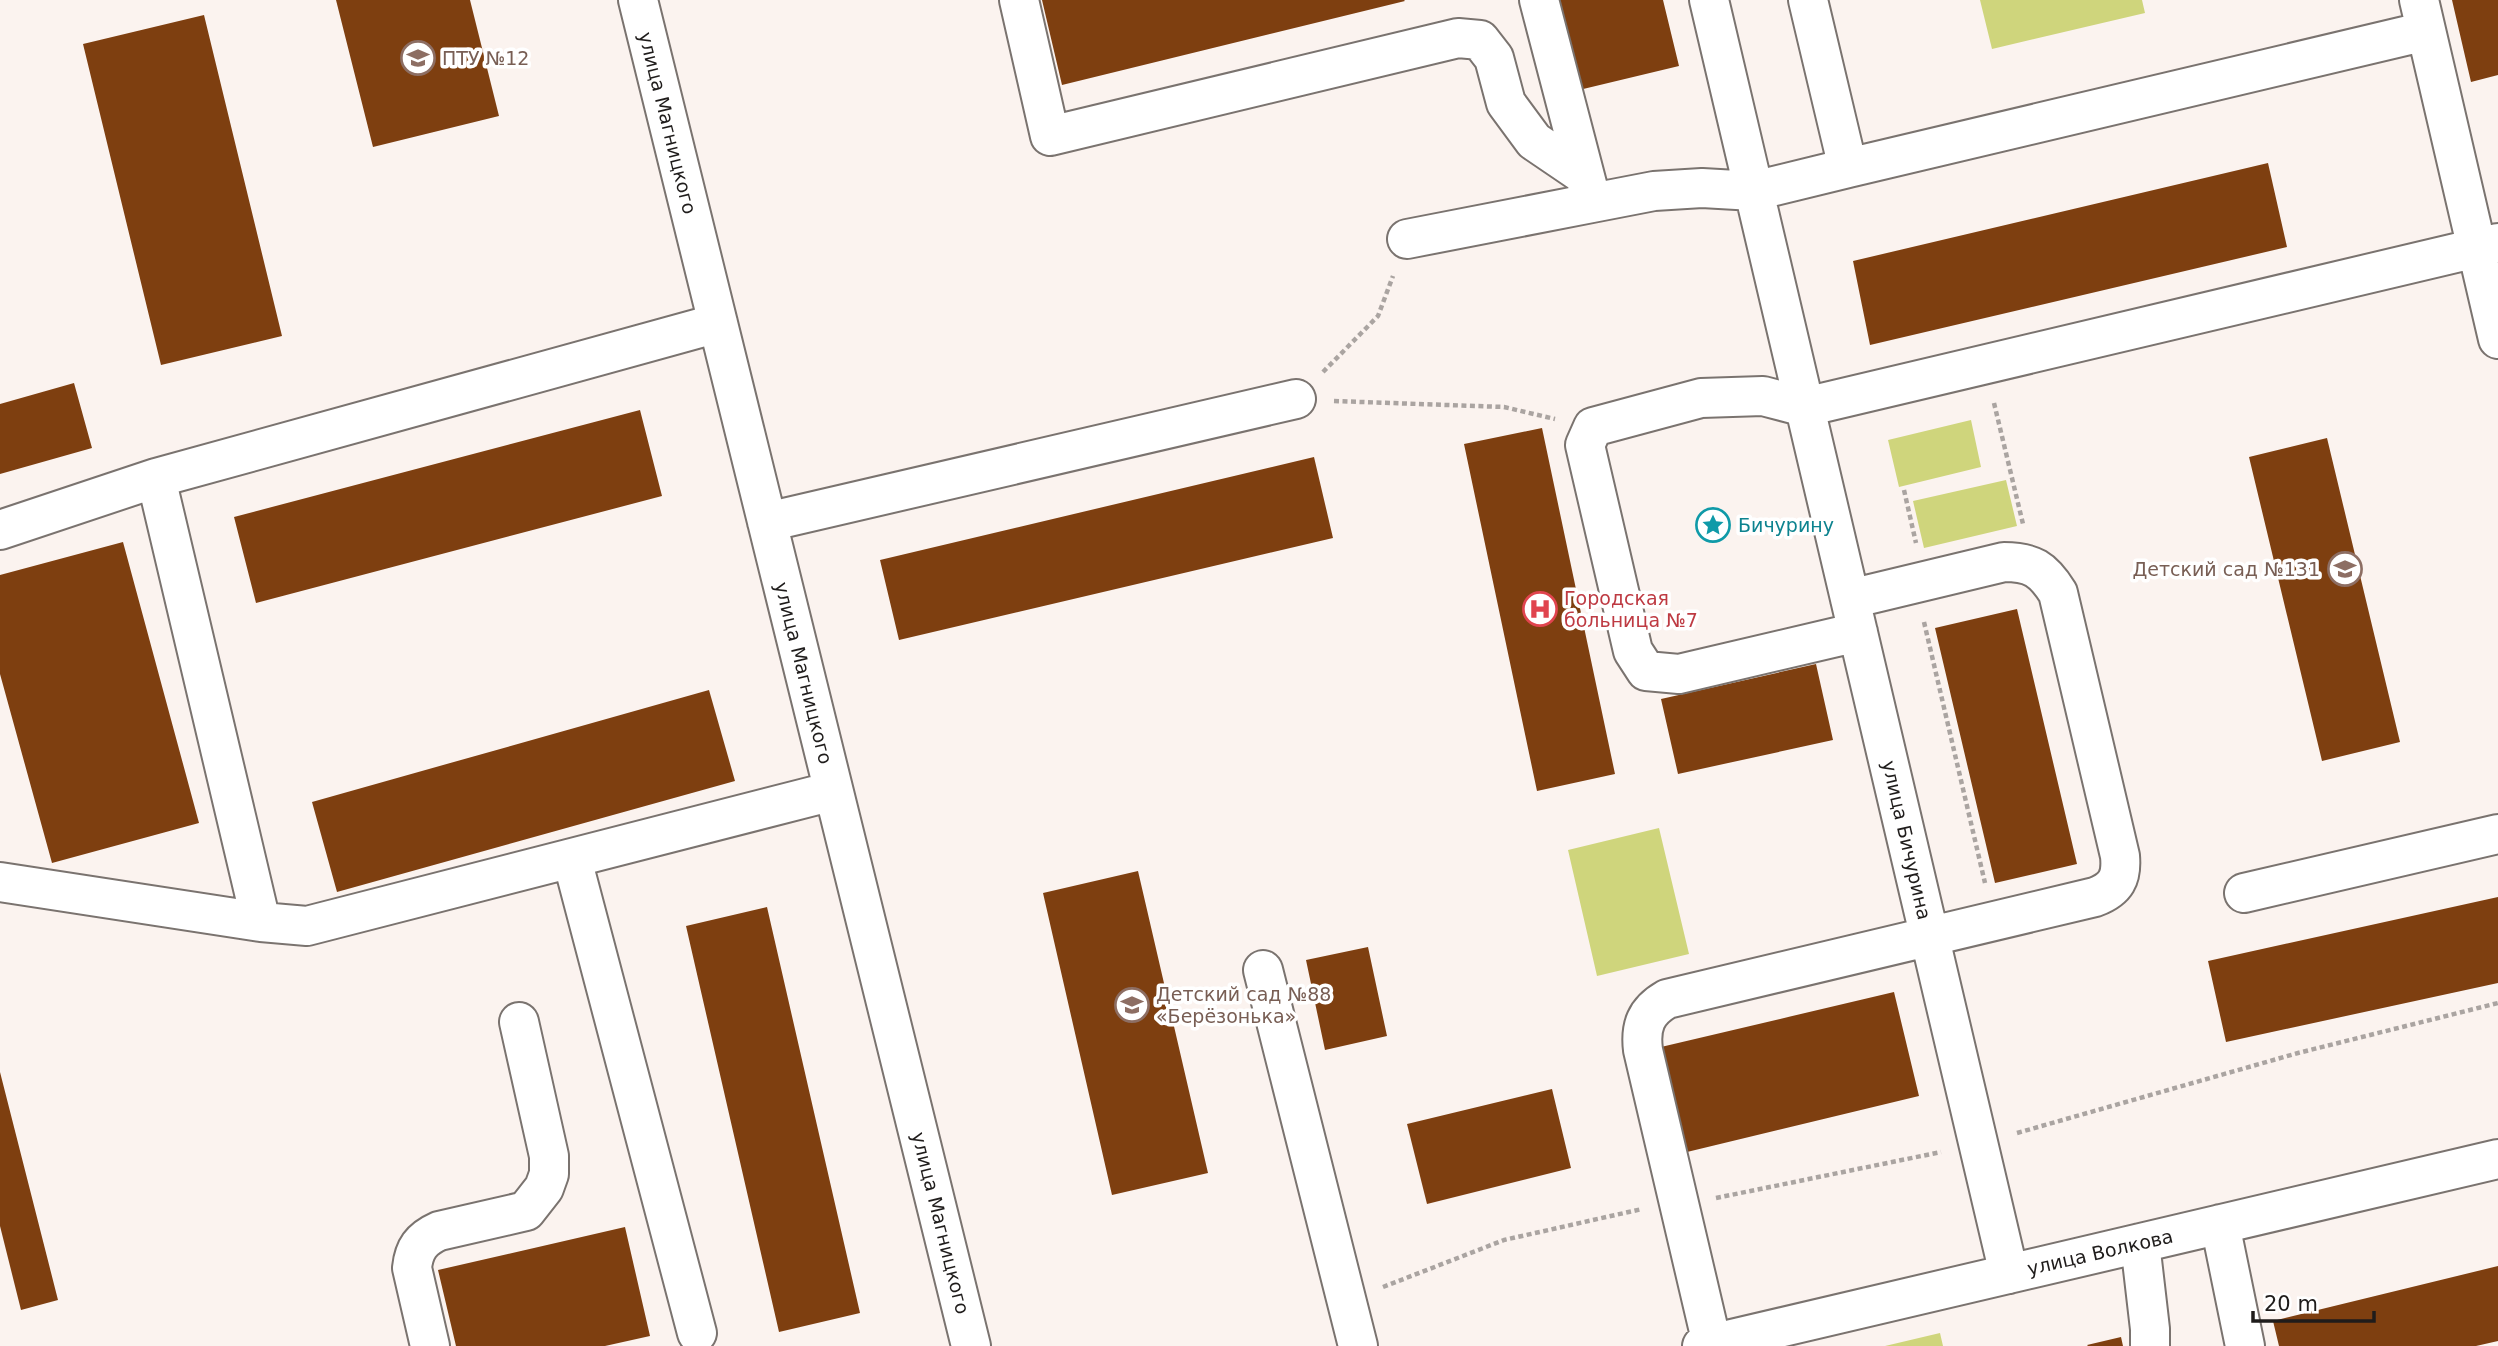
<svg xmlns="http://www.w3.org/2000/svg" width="2498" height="1346" viewBox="0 0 2498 1346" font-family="'DejaVu Sans',sans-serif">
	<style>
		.green { fill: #cfd57c }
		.building { fill: #7e3f10 }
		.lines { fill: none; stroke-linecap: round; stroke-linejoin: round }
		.minor-casing { stroke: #7a736f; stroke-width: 42 }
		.path { stroke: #aaa4a1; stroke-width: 4.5; stroke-dasharray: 5 3.5; stroke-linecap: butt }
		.minor { stroke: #fff; stroke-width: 38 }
		.labels { text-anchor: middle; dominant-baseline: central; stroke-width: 7; stroke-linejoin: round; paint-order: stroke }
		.education-label { font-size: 19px; fill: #785e54; stroke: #fff; text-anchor: start }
		.street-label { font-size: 19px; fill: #1f1c1b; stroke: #fff }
		.culture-label { font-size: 19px; fill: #0d838f; stroke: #fff; text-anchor: start }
		.health-label { font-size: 19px; fill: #be3a42; stroke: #fff; text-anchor: start }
	</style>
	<rect width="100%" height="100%" fill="#fbf3ef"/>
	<path class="green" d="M1980 0H2142L2145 13 1992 49Z
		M1971 420 1981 467 1899 487 1888 440Z
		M2006 480 2017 526 1924 548 1913 501Z
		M1659 828 1689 954 1597 976 1568 850Z
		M1940 1333 1943 1346H1885Z"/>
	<path class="building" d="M336 0H470L499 116 373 147Z
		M1042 0H1404L1405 1 1062 85Z
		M1557 0H1663L1679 66 1579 90Z
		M2452 0H2498V75L2471 82Z
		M204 15 282 336 161 365 83 44Z
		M2268 163 2287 247 1870 345 1853 261Z
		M74 383 92 448 0 474V404Z
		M640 410 662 496 256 603 234 517Z
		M1542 428 1615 774 1537 791 1464 444Z
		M2327 438 2400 742 2322 761 2249 457Z
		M1314 457 1333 538 899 640 880 560Z
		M123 542 199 823 52 863 0 674V575Z
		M2017 609 2077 864 1995 883 1935 628Z
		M1816 664 1833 740 1678 774 1661 699Z
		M709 690 735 781 337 892 312 802Z
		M1138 871 1208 1173 1112 1195 1043 893Z
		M2498 897V983L2226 1042 2208 961Z
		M767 907 860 1313 779 1332 686 926Z
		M1368 947 1387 1036 1325 1050 1306 960Z
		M1894 992 1919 1096 1687 1152 1661 1047Z
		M0 1072 58 1300 21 1310 0 1226Z
		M1552 1089 1571 1168 1427 1204 1407 1124Z
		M625 1227 650 1336 605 1346H456L438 1270Z
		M2498 1266V1341L2476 1346H2279L2273 1321Z
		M2121 1337 2123 1346H2088L2087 1345Z"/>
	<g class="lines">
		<g class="minor-casing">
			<path id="minor" d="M638 0 971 1346
				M1019 0 1050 136 1458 38 1480 40 1494 58 1506 103 1534 141 1584 175
				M1539 0 1592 203 1654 191 1702 188 1754 191 1848 168
				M1709 0 2009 1274
				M1808 0 1848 168 2426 31
				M2419 0 2498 339
				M1407 239 1592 203
				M156 478 261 922
				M767 522 1296 399
				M0 530 156 478 718 323
				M1858 632 1679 674 1646 671 1633 651 1585 445 1593 427 1701 398 1763 396 1805 407 2498 243
				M572 859 697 1333
				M0 882 261 922 307 926 833 791
				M2244 893 2498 834
				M1263 970 1358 1346
				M2220 1224 2245 1346
				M2140 1243 2150 1329V1346
				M1712 1344 1643 1050C1640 1026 1646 1011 1667 999L2095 897C2116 889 2122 878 2120 856L2058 593C2043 569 2032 562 2004 562L1850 599
				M430 1346 412 1268C414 1249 421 1239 439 1231L526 1211 544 1188 549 1174V1156L519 1022
				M1702 1346 2498 1159"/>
		</g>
		<path class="path" d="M1323 372 1378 316 1393 276
			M1334 401 1504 407 1555 419
			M1994 403 2023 524
			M1904 490 1916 543
			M1924 622 1985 883
			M2017 1133 2298 1053 2498 1003
			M1716 1198 1941 1152
			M1383 1287 1504 1240 1642 1209"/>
		<use href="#minor" class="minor"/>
	</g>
	<defs>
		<g id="university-ring" transform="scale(1.75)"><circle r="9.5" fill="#fff" stroke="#8d6e63" stroke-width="1.5"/><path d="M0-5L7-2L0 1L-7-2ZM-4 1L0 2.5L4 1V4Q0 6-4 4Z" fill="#8d6e63"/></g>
		<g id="sight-ring" transform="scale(1.75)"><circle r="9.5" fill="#fff" stroke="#0f9aa8" stroke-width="1.5"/><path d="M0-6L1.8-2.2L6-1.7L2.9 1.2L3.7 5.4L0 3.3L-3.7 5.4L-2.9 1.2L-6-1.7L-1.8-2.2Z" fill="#0f9aa8"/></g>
		<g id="school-ring" transform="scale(1.75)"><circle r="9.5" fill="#fff" stroke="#8d6e63" stroke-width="1.5"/><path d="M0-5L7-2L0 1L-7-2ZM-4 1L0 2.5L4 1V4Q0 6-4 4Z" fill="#8d6e63"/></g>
		<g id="hospital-ring" transform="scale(1.75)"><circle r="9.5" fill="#fff" stroke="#e0444e" stroke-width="1.5"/><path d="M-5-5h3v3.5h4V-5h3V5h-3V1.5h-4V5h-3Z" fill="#e0444e"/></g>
	</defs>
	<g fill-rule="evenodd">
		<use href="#university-ring" x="418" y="58"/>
		<use href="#sight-ring" x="1713" y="525"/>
		<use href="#school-ring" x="2345" y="569"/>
		<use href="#hospital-ring" x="1540" y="609"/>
		<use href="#school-ring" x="1132" y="1005"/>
	</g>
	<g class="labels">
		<g class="education-label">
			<text x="442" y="58">ПТУ №12</text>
			<text x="2320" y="569" text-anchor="end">Детский сад №131</text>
			<text x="1156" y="994">Детский сад №88<tspan x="1156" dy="22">«Берёзонька»</tspan></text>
		</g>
		<g class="street-label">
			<text transform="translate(668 123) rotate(76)">улица Магницкого</text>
			<text transform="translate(804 673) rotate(76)">улица Магницкого</text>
			<text transform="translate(1907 840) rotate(77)">улица Бичурина</text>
			<text transform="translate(941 1223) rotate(76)">улица Магницкого</text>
			<text transform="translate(2100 1252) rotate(-13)">улица Волкова</text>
		</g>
		<g class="culture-label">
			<text x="1738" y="525">Бичурину</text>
		</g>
		<g class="health-label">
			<text x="1564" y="598">Городская<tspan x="1564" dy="22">больница №7</tspan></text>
		</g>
	</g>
	<path d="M2253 1311v10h121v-10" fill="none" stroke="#1f1c1b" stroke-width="3.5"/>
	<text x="2264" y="1311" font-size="21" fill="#1f1c1b" stroke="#ffffff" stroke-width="5" paint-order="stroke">20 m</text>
</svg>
